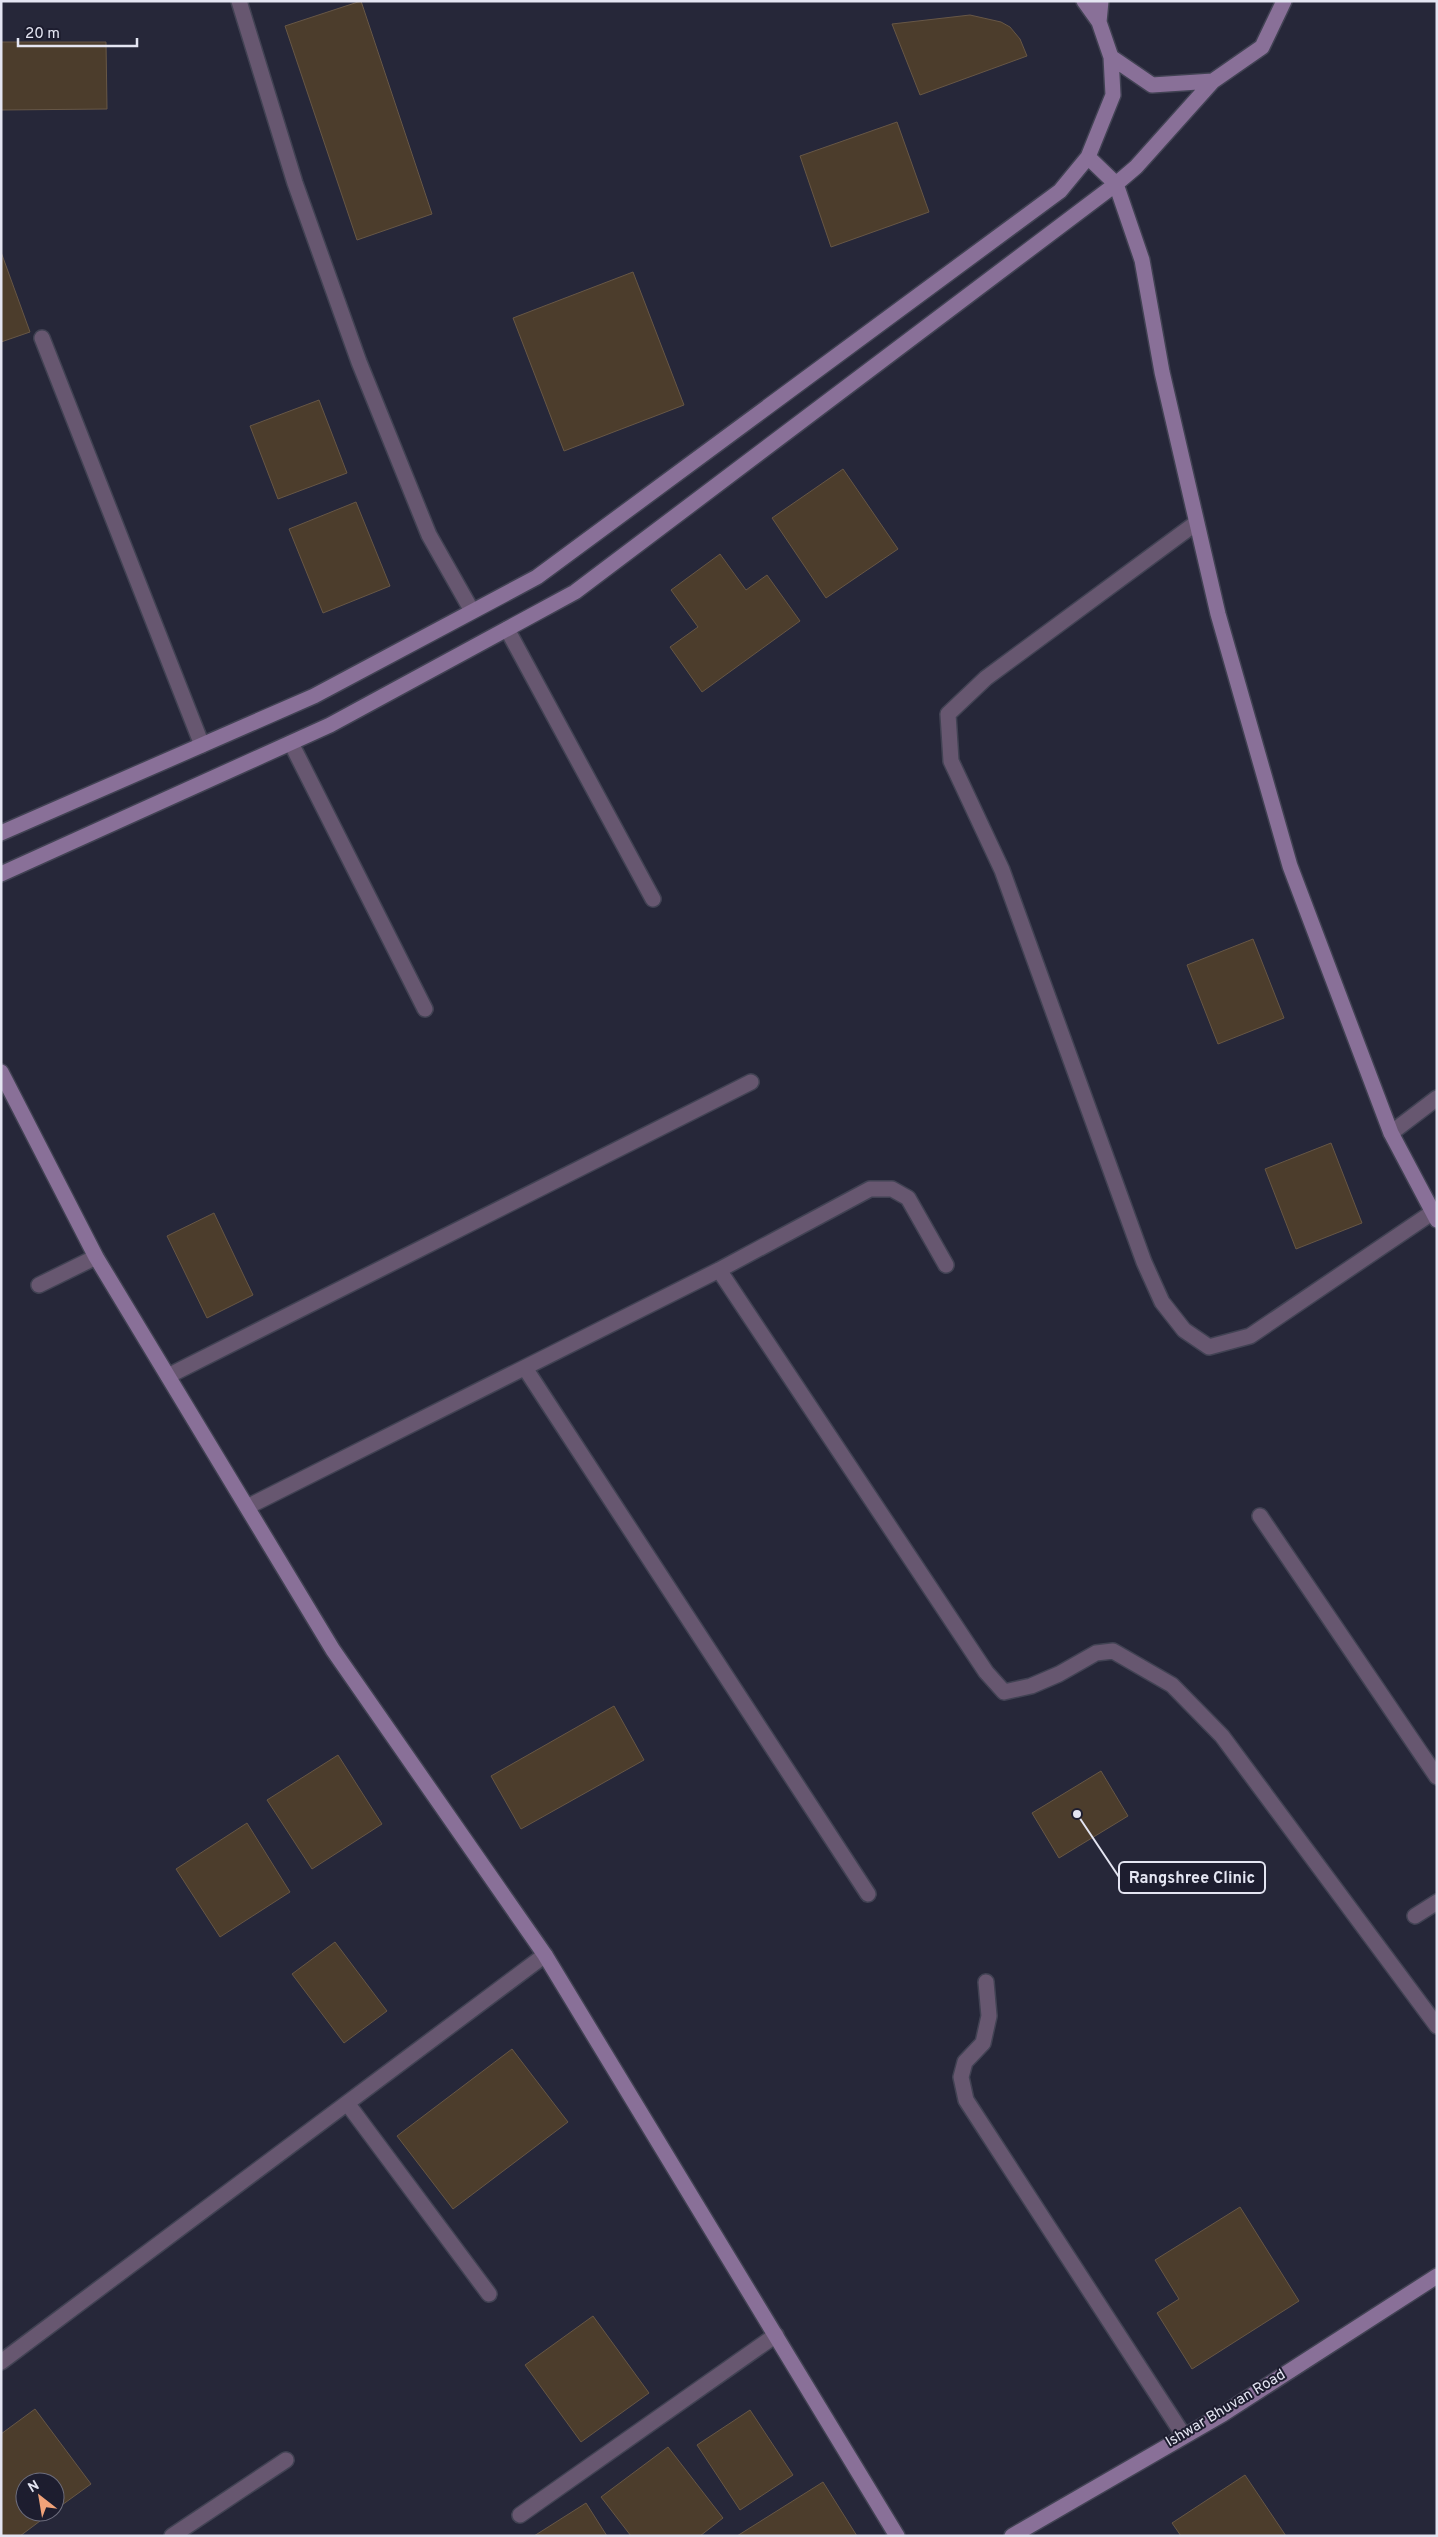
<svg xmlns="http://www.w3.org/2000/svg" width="1438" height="2537" viewBox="0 0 1438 2537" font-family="Overpass,sans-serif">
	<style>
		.building { fill: #4c3d2c; stroke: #675746 }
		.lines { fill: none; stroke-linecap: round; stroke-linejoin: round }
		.street-casing { stroke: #414253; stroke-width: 18 }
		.secondary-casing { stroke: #414253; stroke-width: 18 }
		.street { stroke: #675770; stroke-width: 15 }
		.secondary { stroke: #897098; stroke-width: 15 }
		.labels { text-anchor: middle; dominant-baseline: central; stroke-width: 4; stroke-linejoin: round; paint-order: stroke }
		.street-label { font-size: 15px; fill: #e4e5f2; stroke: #1d1d2f }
		.leader { fill: none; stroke: #e4e5f2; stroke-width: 2 }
		.callout-dot { fill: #e4e5f2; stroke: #1d1d2f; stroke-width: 2 }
		.callout { fill: #1d1d2f; stroke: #e4e5f2; stroke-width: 2 }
		.callout-label { font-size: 16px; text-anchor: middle; font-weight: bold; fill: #e4e5f2 }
	</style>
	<rect width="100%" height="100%" fill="#262739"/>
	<path class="building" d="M361 1 432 214 357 240 285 26Z
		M970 15 1001 22 1010 27 1020 39 1027 56 920 95 892 24Z
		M1 42H106L107 109 1 110Z
		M897 122 929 212 831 247 800 156Z
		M1 252 30 332 1 342Z
		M633 272 684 405 564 451 513 318Z
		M319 400 347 473 278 499 250 426Z
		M843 469 898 549 826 598 772 518Z
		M356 502 390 586 323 613 289 529Z
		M720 554 746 590 767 575 800 621 702 692 670 647 698 627 671 590Z
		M1253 939 1284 1018 1218 1044 1187 965Z
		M1331 1143 1362 1223 1296 1249 1265 1169Z
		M214 1213 253 1295 207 1318 167 1236Z
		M614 1706 644 1760 521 1829 491 1776Z
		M338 1755 382 1824 312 1869 267 1800Z
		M1101 1771 1128 1816 1059 1858 1032 1813Z
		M247 1823 290 1892 220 1937 176 1869Z
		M335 1942 387 2011 344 2043 292 1974Z
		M512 2049 568 2122 453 2209 397 2136Z
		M1240 2207 1299 2301 1192 2369 1157 2313 1179 2299 1155 2260Z
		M593 2316 649 2393 581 2442 525 2365Z
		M35 2409 91 2484 55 2510V2482H25V2512H52L20 2536H1V2434Z
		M750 2410 793 2475 740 2510 697 2445Z
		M668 2447 723 2518 700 2536H631L601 2497Z
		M1245 2475 1286 2536H1181L1172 2523Z
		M823 2482 857 2536H737Z
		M586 2503 607 2536H534Z"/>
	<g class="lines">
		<g class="street-casing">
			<path id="street" d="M239 1 295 183 359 362 429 535 472 611
				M42 338 202 745
				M1196 523 986 678 948 714 951 761 1002 870 1144 1262 1162 1302 1184 1330 1209 1347 1250 1336 1433 1212
				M507 629 653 899
				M291 743 425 1009
				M1391 1133 1437 1098
				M719 1270 986 1672 1004 1692 1031 1686 1059 1674 1096 1653 1113 1651 1172 1685 1222 1736 1437 2026
				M39 1285 96 1257
				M525 1368 868 1894
				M168 1376 751 1082
				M247 1507 719 1270 870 1189H892L908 1198 946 1265
				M1260 1516 1437 1777
				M1415 1916 1437 1902
				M986 1982 989 2016 983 2043 965 2062 961 2077 966 2100 1184 2436
				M347 2103 489 2294
				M1 2362 545 1955
				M520 2515 776 2335
				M172 2536 286 2460"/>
		</g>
		<g class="secondary-casing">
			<path id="secondary" d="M1084 1 1099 22
				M1101 1 1099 22 1111 57 1152 85 1213 81 1262 47 1284 1
				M1088 157 1116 184 1142 260 1162 372 1218 614 1290 866 1391 1133 1437 1220
				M1 833 314 696 537 577 1060 191 1088 157 1113 95 1111 57
				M1 874 330 725 575 592 1116 184 1136 167 1213 81
				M1 1072 96 1257 333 1650 545 1955 897 2536
				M1012 2536 1223 2414 1437 2276"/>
		</g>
		<use href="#street" class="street"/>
		<use href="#secondary" class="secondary"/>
	</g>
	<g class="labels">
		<g class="street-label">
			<text transform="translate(1226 2409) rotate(-31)">Ishwar Bhuvan Road</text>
		</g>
	</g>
	<path class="leader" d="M1077 1814L1119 1877"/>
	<circle class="callout-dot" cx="1077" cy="1814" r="5"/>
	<rect class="callout" x="1119" y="1862" width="146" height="31" rx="5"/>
	<g class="callout-label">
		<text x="1192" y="1883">Rangshree Clinic</text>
	</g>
	<rect width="1438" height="2537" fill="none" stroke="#e4e5f2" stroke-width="5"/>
	<g transform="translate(40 2497) rotate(329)"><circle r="24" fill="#1d1d2f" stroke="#6d6d7d"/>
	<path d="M0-4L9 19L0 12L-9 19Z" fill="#f0a279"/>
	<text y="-8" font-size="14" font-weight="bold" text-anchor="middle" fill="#e4e5f2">N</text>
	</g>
	<path d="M18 38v8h119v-8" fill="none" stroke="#e4e5f2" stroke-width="2.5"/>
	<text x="25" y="38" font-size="15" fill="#e4e5f2" stroke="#1d1d2f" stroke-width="4" paint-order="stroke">20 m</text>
</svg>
